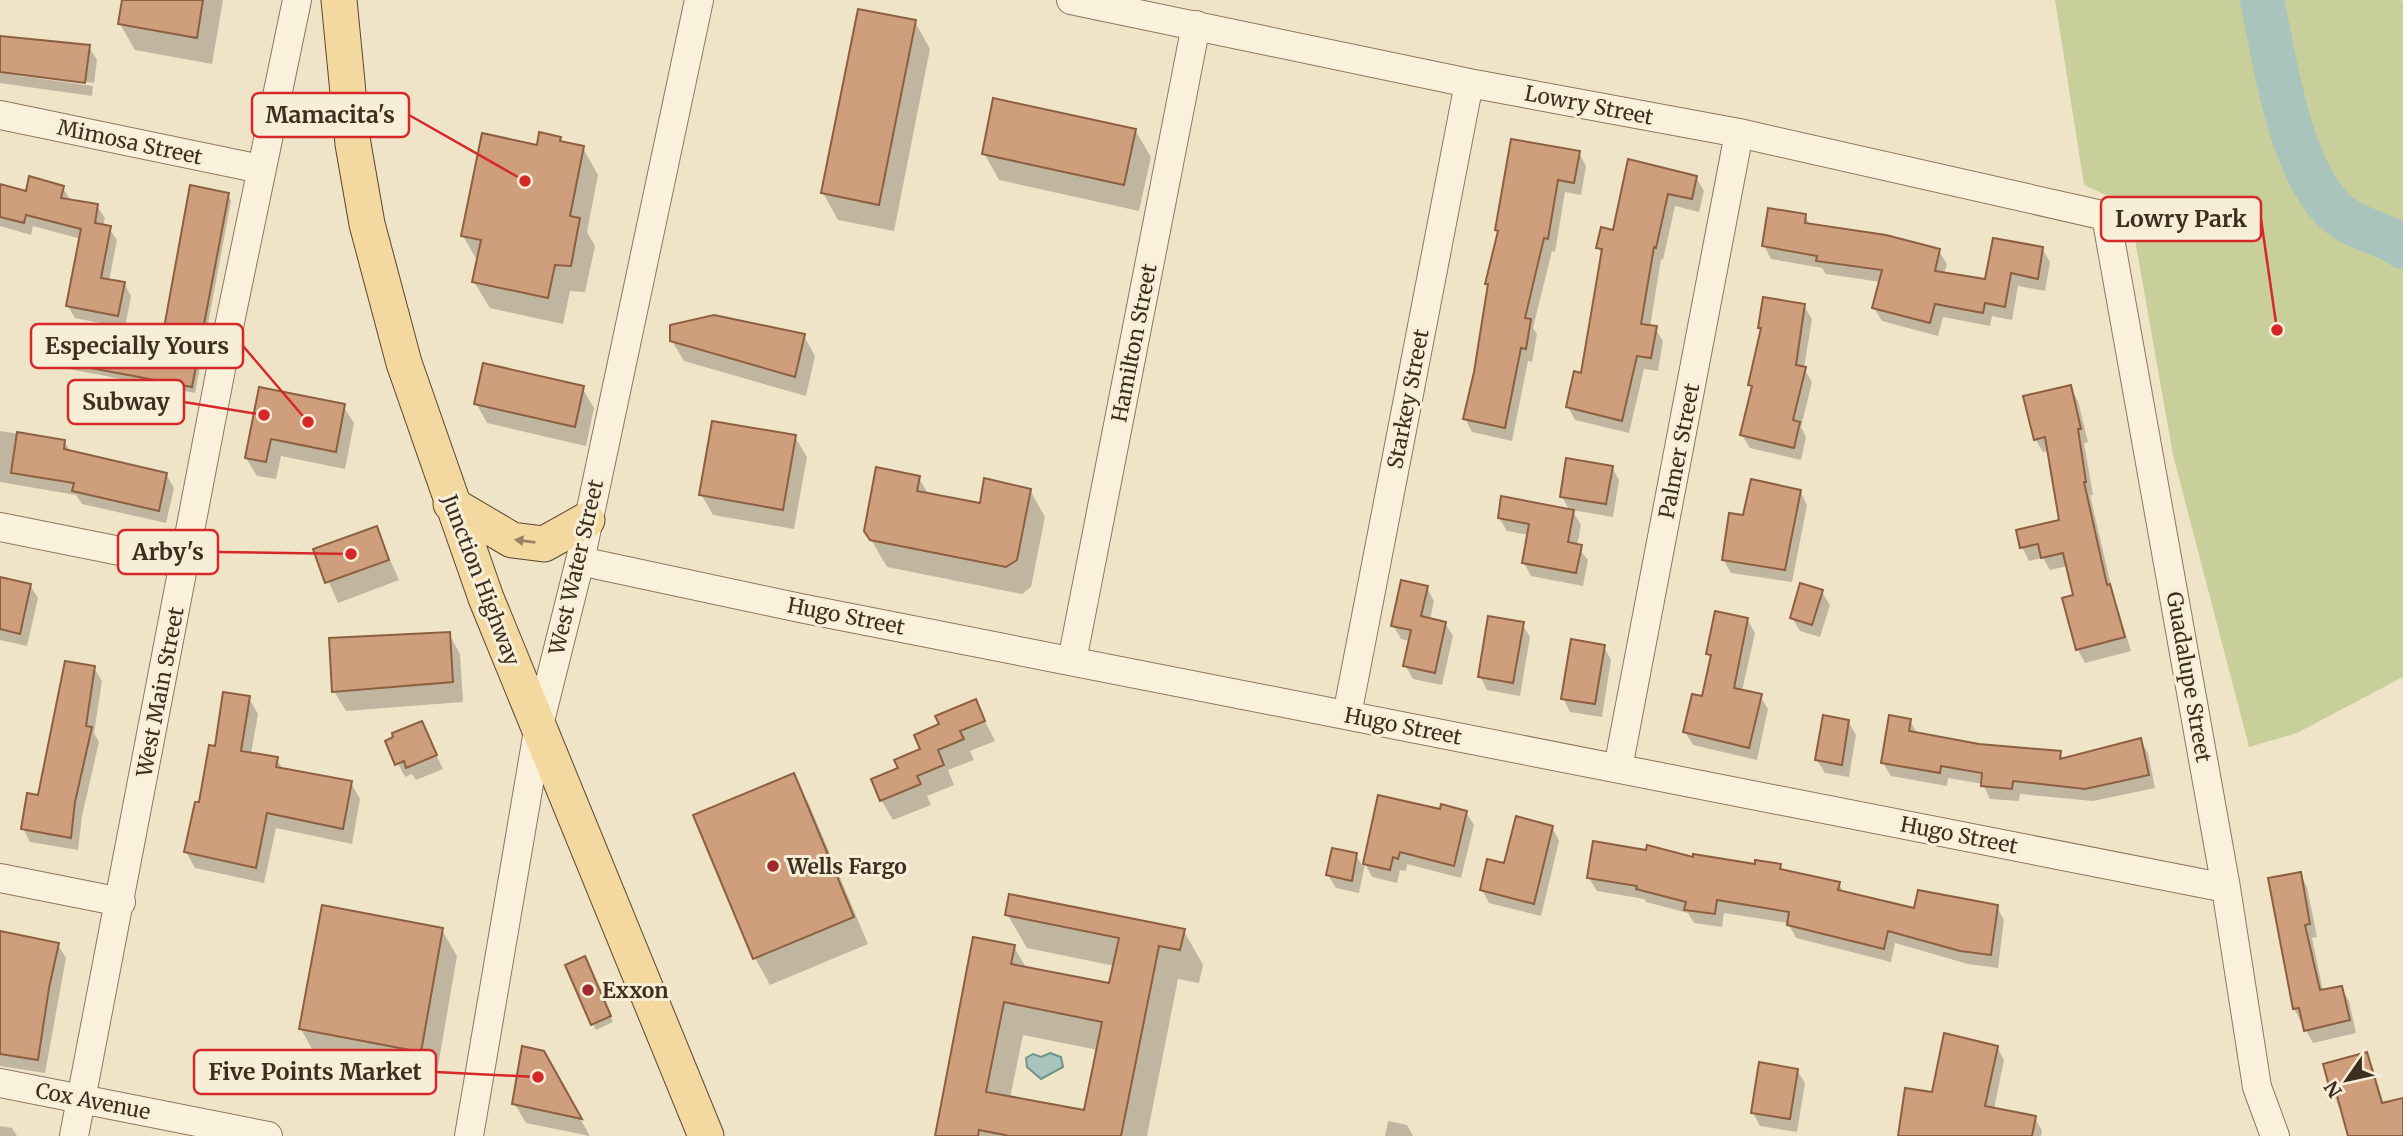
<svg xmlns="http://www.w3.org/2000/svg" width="2403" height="1136" viewBox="0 0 2403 1136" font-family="Merriweather,serif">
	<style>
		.green { fill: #c9cf9b }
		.water { fill: #a9c4bc; stroke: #6f938a; stroke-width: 2 }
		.shadow { fill: #0003; fill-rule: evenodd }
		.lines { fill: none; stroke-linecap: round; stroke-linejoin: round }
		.river { stroke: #a9c4bc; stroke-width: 44 }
		.building { fill: #cf9f7d; stroke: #8d5f41; stroke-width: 2; fill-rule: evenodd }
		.minor-casing { stroke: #8d765c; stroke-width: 30 }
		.major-casing { stroke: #5b4430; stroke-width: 37 }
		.minor { stroke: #faf1dc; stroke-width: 28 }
		.major { stroke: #f3d9a0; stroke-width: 35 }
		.oneway { fill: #988460 }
		.poi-dot { fill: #9e2a2b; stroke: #f7eed8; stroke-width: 2.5 }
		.labels { text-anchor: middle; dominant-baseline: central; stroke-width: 6; stroke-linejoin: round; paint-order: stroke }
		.street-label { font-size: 21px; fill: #3d2e20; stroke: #f7eed8 }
		.poi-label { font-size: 21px; font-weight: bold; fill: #3d2e20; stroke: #f7eed8; text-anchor: start }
		.leader { fill: none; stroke: #d62828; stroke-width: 2.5 }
		.callout-dot { fill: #d62828; stroke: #f7eed8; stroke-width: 2.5 }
		.callout { fill: #f7eed8; stroke: #d62828; stroke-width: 2.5 }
		.callout-label { font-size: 23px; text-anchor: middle; font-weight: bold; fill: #3d2e20 }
	</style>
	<rect width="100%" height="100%" fill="#f0e4c8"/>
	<path class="green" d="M2055 0H2402L2403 4V677L2297 733 2249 747 2173 455 2129 206 2084 185Z"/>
	<path class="water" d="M1050 1053 1061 1057 1063 1067 1041 1079 1027 1067 1026 1058 1033 1054 1041 1057Z"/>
	<path class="shadow" d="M124 0H223L212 64 135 50 120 24Z
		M915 22 930 49 894 231 838 220 823 193Z
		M0 38 39 44 40 39 89 47 97 60 94 83 0 70Z
		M0 73 93 86 92 96 0 83Z
		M1135 130 1151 157 1139 211 999 180 984 153Z
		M560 138 564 144 583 148 598 175 587 232 595 246 585 292 570 291 563 324 490 308 474 282 478 262 463 236 538 147Z
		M1579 153 1586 166 1581 195 1565 192 1555 252 1552 251 1533 328 1537 334 1532 362 1528 361 1512 441 1472 432 1465 419 1476 372 1489 287 1487 283 1499 234 1496 230Z
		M1630 162 1696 177 1704 191 1699 212 1675 206 1663 260 1661 259 1650 327 1655 328 1663 341 1658 371 1644 369 1629 433 1575 420 1568 407 1583 375 1603 256 1598 248 1614 232Z
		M0 186 27 193 63 188 71 201 97 206 105 218 103 227 109 228 117 240 109 281 124 283 131 296 125 328 75 318 68 306 81 239 33 226 31 235 0 226Z
		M228 195 231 201 195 393 53 366 49 359 159 363Z
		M1805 216 1811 226 1939 251 1947 264 1944 274 1987 281 2042 248 2050 262 2045 291 2018 286 2012 320 1992 316 1990 326 1943 317 1938 336 1882 321 1874 308 1881 282 1826 274 1822 268 1771 259 1764 246Z
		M1804 306 1812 319 1804 368 1812 382 1801 427 1806 437 1801 460 1750 448 1742 435 1753 390 1750 384 1762 331 1760 327Z
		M804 336 815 356 806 396 684 361 672 341Z
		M2070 387 2078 401 2088 442 2084 443 2093 495H2090L2112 590 2131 651 2085 663 2078 650 2064 599 2075 596 2068 566 2050 570 2043 558 2029 561 2022 547 2061 522 2049 451 2043 452 2035 439Z
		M582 388 594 408 586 446 487 423 476 403Z
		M260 389 343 406 354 423 345 469 281 456 276 479 257 476 246 458Z
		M0 431 64 441 71 452 166 474 174 488 166 523 82 504 76 495 0 482Z
		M795 437 807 457 794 529 713 515 701 494Z
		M1612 467 1619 480 1613 517 1572 510 1581 525 1577 546 1588 560 1583 586 1531 576 1524 563 1529 535 1507 531 1499 518 1570 511 1562 497Z
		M918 477 929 495 981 505 1030 490 1045 517 1031 587 1022 594 887 567 866 531Z
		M1800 491 1807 505 1792 582 1731 573 1723 559 1745 517Z
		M376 528 399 580 338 603 315 550Z
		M0 579 30 585 38 598 27 646 0 640Z
		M1427 588 1434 601 1430 620 1445 623 1453 636 1442 685 1413 679 1405 665 1410 641 1401 639 1393 625Z
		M1822 592 1830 605 1820 637 1800 631 1792 618Z
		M1747 619 1755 633 1742 691 1760 696 1768 709 1757 760 1693 745 1685 732 1703 698 1712 661 1708 654Z
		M1522 624 1530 637 1520 696 1487 690 1480 676Z
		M449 634 460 654 463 702 346 711 334 691Z
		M1604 647 1611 660 1602 717 1570 712 1563 698Z
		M94 668 102 681 94 733 99 742 82 816 78 850 30 842 23 828 39 797Z
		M249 698 258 714 251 754 277 759 283 770 351 783 360 799 352 844 276 828 264 883 195 868 186 852 216 748Z
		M975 701 995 741 970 751 974 760 948 770 954 785 927 796 931 805 893 820 881 800 900 769 922 750 941 725Z
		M1848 721 1856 735 1849 777 1825 773 1817 760Z
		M1910 721 1918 735 1979 745 2060 753 2063 760 2140 740 2148 753 2155 788 2093 801 2020 794 2019 801 1990 799 1983 784 1948 778 1947 786 1891 776 1883 763Z
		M421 723 443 769 416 780 412 774 405 777 387 742Z
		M793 775 808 802 868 944 770 985 755 958Z
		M1380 797 1441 811 1466 812 1474 825 1461 878 1407 864 1406 871 1400 870 1397 883 1372 877 1365 864 1359 893 1336 888 1328 875 1356 855 1363 867Z
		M1552 827 1559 841 1541 916 1489 903 1482 890Z
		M1694 859 1780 866 1783 871 1839 884 1844 893 1915 910 1997 907 2004 920 1998 968 1968 964 1895 943 1891 962 1796 938 1788 923 1724 913 1722 927 1694 923 1688 913 1646 902 1644 899 1597 891 1589 878Z
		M2300 873 2307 887 2317 937 2312 938 2323 991 2341 988 2349 1001 2356 1033 2313 1043 2294 1009Z
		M1007 914 1184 931 1203 965 1199 983 1178 979 1147 1136H936L1014 947 1027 969 1111 986 1115 966 1027 948ZM1023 1035 1098 1050 1086 1112 1010 1098Z
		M442 930 457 956 436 1078 316 1056 301 1029Z
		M0 933 58 945 66 958 45 1073 0 1066Z
		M588 964 613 1022 596 1030 593 1024Z
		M1997 1047 2004 1060 1994 1109 2035 1118 2042 1131 2041 1136H1900L1933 1094Z
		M543 1053 590 1136 526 1123 514 1103Z
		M2366 1054 2373 1067 2384 1105 2403 1103V1136H2350L2333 1092Z
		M1797 1070 1805 1083 1797 1132 1760 1126 1753 1113Z
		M1388 1121 1407 1125 1413 1136H1385Z
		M0 1126 12 1128 17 1136H0Z"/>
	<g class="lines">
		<path class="river" d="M2262 0C2275 60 2291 184 2345 219 2363 231 2386 234 2403 247"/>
	</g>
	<path class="building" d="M122 0H203L197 38 118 24Z
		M858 9 916 20 879 205 821 193Z
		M0 36 90 45 85 83 0 72Z
		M993 98 1136 129 1124 185 982 154Z
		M539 132 561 137 560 141 584 146 570 216 580 218 571 266 555 265 548 298 472 282 481 240 461 236 482 133 537 145Z
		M1511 139 1580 151 1574 183 1558 180 1548 239 1544 238 1525 318 1531 319 1526 349 1521 348 1505 428 1463 419 1474 372 1488 284H1485L1498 231 1495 230Z
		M1628 159 1697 176 1692 199 1668 194 1656 248 1654 247 1641 324 1657 326 1651 358 1637 356 1622 421 1566 407 1574 371 1581 373 1602 249 1596 248 1601 227 1613 230Z
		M29 176 64 186 61 198 98 204 95 223 111 226 101 278 125 282 118 316 66 306 81 229 26 215 24 223 0 217V184L26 191Z
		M190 185 229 193 192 387 48 360 52 340 158 361Z
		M1768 208 1806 214 1805 223 1886 235 1940 249 1935 271 1985 279 1993 238 2043 247 2038 279 2011 273 2005 307 1985 303 1983 313 1935 304 1930 323 1872 308 1882 270 1816 261 1817 256 1762 246Z
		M1763 297 1805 304 1796 365 1806 367 1793 420 1800 422 1794 448 1740 435 1752 386 1748 385 1761 328H1758Z
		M714 315 805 334 795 377 670 341V325Z
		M483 363 584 386 575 427 474 404Z
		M2071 385 2081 429H2078L2086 482H2084L2107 585 2110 584 2125 637 2076 650 2062 598 2073 595 2063 553 2041 558 2038 544 2020 548 2016 530 2059 520 2045 437 2034 440 2023 396Z
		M259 387 345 404 336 452 271 439 266 462 245 458Z
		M712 421 796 435 783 510 699 495Z
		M17 432 65 440 64 449 167 473 159 511 72 491 74 483 11 473Z
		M1566 458 1613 466 1606 504 1560 497Z
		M876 467 920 476 917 491 980 503 984 478 1031 489 1017 560 1006 567 870 540 864 531Z
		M1751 479 1801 490 1785 570 1722 560 1729 513 1743 515Z
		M1501 496 1574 510 1568 542 1582 545 1576 573 1522 563 1529 524 1498 518Z
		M377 526 389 560 325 583 313 549Z
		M0 577 31 584 20 634 0 629Z
		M1401 580 1428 586 1421 616 1446 622 1435 673 1403 666 1411 630 1391 626Z
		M1800 583 1823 590 1812 625 1790 618Z
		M1715 611 1748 618 1734 688 1762 694 1749 748 1683 732 1692 694 1702 696 1711 655 1706 654Z
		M1488 616 1524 622 1513 683 1478 677Z
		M450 632 453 682 332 692 329 638Z
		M1571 639 1605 645 1595 704 1561 699Z
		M65 661 95 666 86 726 92 727 75 802 71 838 21 829 27 793 38 795Z
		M223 692 250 696 241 751 278 757 276 767 352 781 343 829 267 813 256 868 184 852 195 802H199L209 745 215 746Z
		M976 699 985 721 960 731 964 739 938 750 944 765 917 776 921 784 880 801 871 779 898 768 894 760 920 749 914 735 939 724 935 716Z
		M1823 715 1849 720 1842 765 1815 760Z
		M1889 715 1911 719 1909 731 1979 744 2061 751 2060 759 2141 738 2149 775 2085 789 2013 781 2012 789 1981 786 1982 773 1941 766 1940 773 1881 763Z
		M422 721 437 755 406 768 404 761 395 765 385 741 393 737 392 733Z
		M794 773 854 917 753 959 693 815Z
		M1378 795 1440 809 1441 804 1467 811 1454 866 1400 852 1398 859 1393 857 1390 870 1363 864Z
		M1516 816 1553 826 1534 904 1480 890 1487 859 1504 863Z
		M1593 841 1646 850 1647 845 1693 857V854L1755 864V860L1781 864 1780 869 1840 882 1838 890 1914 908 1918 890 1998 905 1991 955 1960 951 1888 931 1884 949 1787 925 1789 912 1717 900 1715 914 1684 910 1686 902 1636 889 1637 886 1587 878Z
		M1332 848 1357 853 1352 881 1326 875Z
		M2301 872 2310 924 2305 925 2320 990 2342 986 2350 1020 2304 1031 2299 1008 2293 1009 2268 878Z
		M1009 894 1185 929 1180 950 1159 946 1121 1136H1010L979 1130 978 1136H935L973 937 1015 945 1011 964 1109 983 1119 938 1005 915ZM1004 1002 1102 1022 1084 1110 986 1092Z
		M322 905 443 928 421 1052 299 1029Z
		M0 931 59 943 49 988 38 1060 0 1054Z
		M585 956 611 1016 591 1025 565 965Z
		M1944 1033 1998 1046 1985 1106 2036 1116 2032 1136H1898L1905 1088 1932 1092Z
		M522 1046 544 1051 582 1119 512 1104Z
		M2367 1052 2382 1103 2403 1098V1136H2348L2336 1092 2331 1093 2323 1064Z
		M1759 1062 1798 1069 1790 1119 1751 1113Z"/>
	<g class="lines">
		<g class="minor-casing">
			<path id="minor" d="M1071 0 1469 83 1739 133 2106 216 2226 888 2257 1087 2275 1136
				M0 115 261 169
				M0 527 185 564
				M580 561 800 608 2226 888
				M1072 661 1196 25
				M1347 715 1469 83
				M1618 768 1739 133
				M0 878 121 902
				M0 1083 268 1136
				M74 1136 230 322 297 0
				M469 1136 539 725 580 561 699 0"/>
		</g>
		<g class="major-casing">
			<path id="major" d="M339 0 353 144 367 224 404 363 486 598 706 1136
				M451 504 512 540 544 544 587 520"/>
		</g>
		<use href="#minor" class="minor"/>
		<use href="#major" class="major"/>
	</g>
	<defs><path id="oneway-solid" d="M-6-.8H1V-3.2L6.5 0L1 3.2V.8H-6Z" transform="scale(1.75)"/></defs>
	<use class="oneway" href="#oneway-solid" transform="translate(525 541) rotate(-173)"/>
	<g class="poi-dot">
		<circle cx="773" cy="866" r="7"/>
		<circle cx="588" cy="990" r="7"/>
	</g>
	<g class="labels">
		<g class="street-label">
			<text transform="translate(1589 105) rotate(11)">Lowry Street</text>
			<text transform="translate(130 142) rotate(12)">Mimosa Street</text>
			<text transform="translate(1134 343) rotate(-79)">Hamilton Street</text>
			<text transform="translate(1408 399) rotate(-79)">Starkey Street</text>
			<text transform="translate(1679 451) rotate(-79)">Palmer Street</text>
			<text transform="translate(576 567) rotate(-77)">West Water Street</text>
			<text transform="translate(481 580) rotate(69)">Junction Highway</text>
			<text transform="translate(846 616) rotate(11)">Hugo Street</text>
			<text transform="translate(2189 677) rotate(80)">Guadalupe Street</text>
			<text transform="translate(160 692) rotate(-79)">West Main Street</text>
			<text transform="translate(1403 726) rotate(11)">Hugo Street</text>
			<text transform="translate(1959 835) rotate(11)">Hugo Street</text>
			<text transform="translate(93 1101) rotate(11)">Cox Avenue</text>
		</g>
		<g class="poi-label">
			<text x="787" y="866">Wells Fargo</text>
			<text x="602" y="990">Exxon</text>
		</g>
	</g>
	<path class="leader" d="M525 181L409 115M2277 330L2261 219M308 422L243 346M264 415L184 402M351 554L218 552M538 1077L436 1072"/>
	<g class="callout-dot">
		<circle cx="525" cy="181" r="7"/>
		<circle cx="2277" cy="330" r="7"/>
		<circle cx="308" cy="422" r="7"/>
		<circle cx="264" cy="415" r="7"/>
		<circle cx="351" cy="554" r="7"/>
		<circle cx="538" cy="1077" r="7"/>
	</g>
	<g class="callout">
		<rect x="252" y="93" width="157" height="44" rx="7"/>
		<rect x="2101" y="197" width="160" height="44" rx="7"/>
		<rect x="31" y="324" width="212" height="44" rx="7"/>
		<rect x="68" y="380" width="116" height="44" rx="7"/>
		<rect x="118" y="530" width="100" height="44" rx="7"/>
		<rect x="194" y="1050" width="242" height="44" rx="7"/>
	</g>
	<g class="callout-label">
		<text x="330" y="123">Mamacita's</text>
		<text x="2181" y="227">Lowry Park</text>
		<text x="137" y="354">Especially Yours</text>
		<text x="126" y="410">Subway</text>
		<text x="168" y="560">Arby's</text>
		<text x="315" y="1080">Five Points Market</text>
	</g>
	<g transform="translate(2347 1080) rotate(236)" stroke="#f7eed8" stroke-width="5" paint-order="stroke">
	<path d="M0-5L12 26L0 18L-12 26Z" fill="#3d2e20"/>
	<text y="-10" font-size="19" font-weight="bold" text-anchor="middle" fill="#3d2e20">N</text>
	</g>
</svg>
